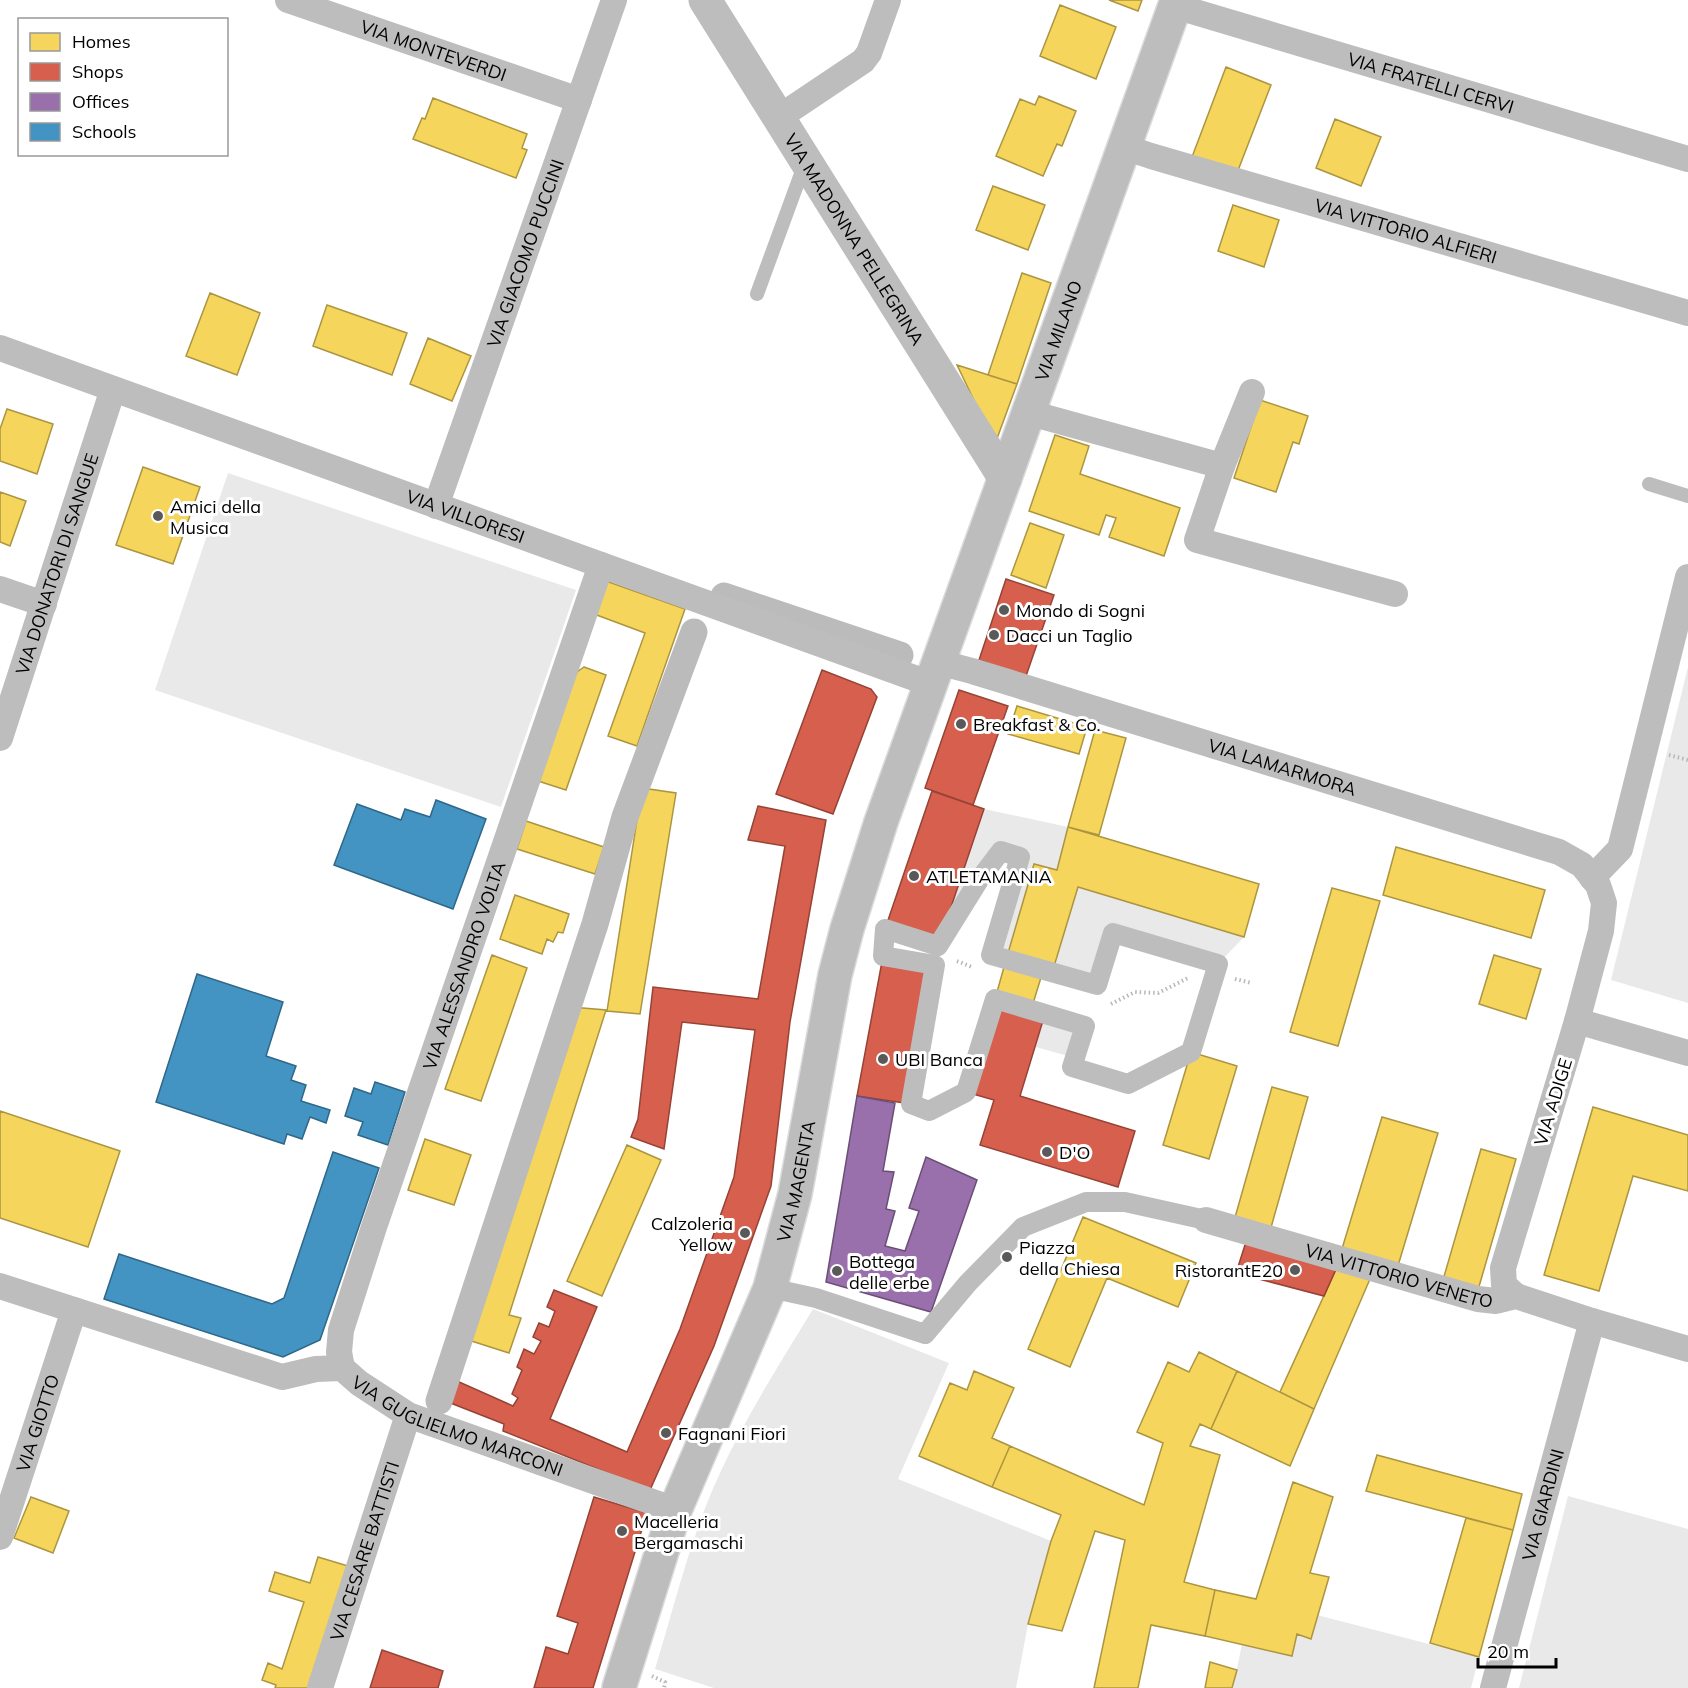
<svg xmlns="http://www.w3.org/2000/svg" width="1688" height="1688" viewBox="0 0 1688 1688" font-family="Mulish,sans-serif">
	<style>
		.green { fill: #e9e9e9 }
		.homes { fill: #f6d55c; stroke: #ac9540; stroke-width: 1.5 }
		.shops { fill: #d6604d; stroke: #964336; stroke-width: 1.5 }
		.offices { fill: #9970ab; stroke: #6b4e78; stroke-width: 1.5 }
		.schools { fill: #4393c3; stroke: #2f6788; stroke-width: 1.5 }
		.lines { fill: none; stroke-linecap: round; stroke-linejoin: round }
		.canal { stroke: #bbb; stroke-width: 27 }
		.primary-casing { stroke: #dbdbdb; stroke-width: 36 }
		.path { stroke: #b8b8b8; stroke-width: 4; stroke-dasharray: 1.5 3; stroke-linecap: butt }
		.service { stroke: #bdbdbd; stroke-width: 14 }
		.pedestrian { stroke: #bdbdbd; stroke-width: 20 }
		.minor { stroke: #bdbdbd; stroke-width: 26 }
		.tertiary { stroke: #bdbdbd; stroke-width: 33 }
		.primary { stroke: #bdbdbd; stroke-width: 33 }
		.poi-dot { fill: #595959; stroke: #fff; stroke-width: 2 }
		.labels { text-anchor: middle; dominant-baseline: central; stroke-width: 6; stroke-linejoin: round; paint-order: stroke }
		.street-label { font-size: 18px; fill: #000; stroke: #fff }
		.poi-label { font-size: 18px; fill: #000; stroke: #fff; text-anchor: start }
	</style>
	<rect width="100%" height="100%" fill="#fff"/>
	<path class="green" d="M228 473 576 590 501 807 155 690Z
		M1688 667V1003L1611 980Z
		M984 809 1068 827 1057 870 1034 864 1006 960 991 955 1020 857 1002 851 938 946Z
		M1078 887 1244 937 1218 964 1113 933 1097 985 1052 973Z
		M1045 1014 1085 1026 1075 1058 1036 1047Z
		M813 1309 949 1363 898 1479 1051 1541 1028 1624 1016 1688H714L655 1669C675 1604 691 1535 720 1473 746 1416 781 1362 813 1309Z
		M1568 1496 1688 1529V1688H1519Z
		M1317 1615 1479 1657 1471 1688H1233L1242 1644 1297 1634 1311 1638Z"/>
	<path class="homes" d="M1109 0H1142L1138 11Z
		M1060 5 1116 27 1096 79 1040 56Z
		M1226 67 1271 85 1237 173 1192 157Z
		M1039 96 1076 111 1062 146 1057 144 1043 176 996 156 1020 99 1035 105Z
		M433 98 527 134 522 148 527 150 516 178 413 139 422 118 425 119Z
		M1335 119 1381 137 1361 186 1316 168Z
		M993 186 1045 205 1028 250 976 230Z
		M1233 205 1279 220 1264 267 1218 251Z
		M1022 273 1051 283 1017 384 988 375Z
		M210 293 260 313 237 375 186 356Z
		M327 305 407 333 392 375 313 346Z
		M428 338 471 356 452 401 410 384Z
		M957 365 1017 384 995 444Z
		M1260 400 1308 416 1299 444 1293 442 1276 492 1234 478Z
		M7 409 53 424 37 474 0 461V429Z
		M1055 435 1089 446 1080 474 1180 508 1164 556 1109 537 1116 518 1106 515 1099 535 1029 511Z
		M143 467 200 487 173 564 116 545Z
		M0 492 26 501 10 546 0 542Z
		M1030 523 1064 535 1046 588 1011 575Z
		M606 581 685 609 637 746 608 736 645 633 594 614Z
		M584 667 606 675 566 790 538 781 574 674Z
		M1017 706 1087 727 1079 754 1008 734Z
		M1095 730 1126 738 1099 835 1068 827Z
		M642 788 676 793 640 1014 607 1011Z
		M526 821 604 847 595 874 517 849Z
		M1068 827 1259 884 1244 937 1078 887 1052 973 1006 960 1034 864 1057 870Z
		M1396 847 1545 890 1531 938 1383 895Z
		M1332 888 1380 901 1338 1046 1290 1032Z
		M515 895 569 914 563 933 558 932 553 942 547 939 542 954 500 939Z
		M492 955 527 968 481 1101 445 1089Z
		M1494 955 1541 969 1526 1019 1479 1004Z
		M1006 960 1043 971 1031 1010 995 999Z
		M571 1007 606 1010 509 1315 521 1318 509 1353 462 1338Z
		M1191 1052 1237 1066 1209 1159 1163 1145Z
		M1272 1087 1308 1097 1270 1231 1234 1221Z
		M1593 1107 1688 1135V1191L1633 1176 1599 1291 1544 1275Z
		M0 1111 120 1151 88 1247 0 1218Z
		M1382 1117 1438 1133 1397 1269 1341 1252Z
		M425 1139 471 1155 454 1205 408 1190Z
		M627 1145 661 1160 602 1296 567 1281Z
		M1481 1149 1516 1159 1478 1290 1443 1280Z
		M1083 1217 1196 1263 1178 1307 1107 1278 1070 1367 1028 1349Z
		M1337 1267 1370 1279 1314 1409 1280 1392Z
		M1199 1352 1237 1371 1211 1429 1200 1424 1190 1446 1220 1455 1184 1582 1215 1590 1205 1636 1151 1625 1138 1688H1094L1125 1540 1095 1531 1062 1631 1028 1624 1051 1541 1061 1515 992 1487 1010 1446 1144 1505 1163 1443 1137 1432 1168 1362 1189 1372Z
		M974 1371 1014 1388 992 1438 1010 1446 992 1487 919 1456 950 1383 967 1390Z
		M1237 1371 1314 1409 1290 1466 1211 1429Z
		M1377 1455 1522 1494 1513 1530 1366 1491Z
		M1293 1482 1333 1497 1310 1573 1329 1577 1311 1639 1297 1634 1292 1656 1205 1636 1215 1590 1256 1599Z
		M31 1497 69 1511 53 1553 14 1538Z
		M1466 1518 1513 1530 1479 1657 1430 1643Z
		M318 1557 348 1566 308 1688H275L276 1685 262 1680 268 1663 282 1669 304 1602 269 1591 275 1572 310 1583Z
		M1210 1662 1237 1670 1232 1688H1205Z"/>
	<path class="shops" d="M1006 579 1054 595 1026 676 979 660Z
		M822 670 871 689 877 697 833 814 776 794Z
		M959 690 1008 706 973 805 925 788Z
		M932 791 984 809 938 946 885 929Z
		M758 806 826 820 790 1022 771 1186 714 1346 650 1490 503 1431 504 1424 448 1402 457 1381 513 1406 518 1398 512 1394 522 1370 517 1367 524 1349 534 1354 541 1341 533 1337 539 1323 549 1327 555 1311 547 1307 554 1290 597 1307 550 1419 627 1452 680 1329 734 1177 755 1030 682 1022 664 1149 631 1137 638 1119 653 987 758 999 785 846 748 840Z
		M883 956 935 965 911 1104 857 1096Z
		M995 999 1045 1014 1020 1096 1135 1131 1118 1187 980 1145 994 1100 966 1092Z
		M1246 1242 1337 1267 1324 1296 1236 1273Z
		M594 1497 647 1513 593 1688H534L546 1647 568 1654 578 1623 557 1616Z
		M382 1650 443 1671 438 1688H370Z"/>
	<path class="offices" d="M857 1096 895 1103 883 1171 894 1172 886 1209 895 1211 885 1246 905 1251 919 1211 909 1208 926 1157 977 1180 931 1312 826 1282Z"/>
	<path class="schools" d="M436 800 486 819 453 909 334 865 357 804 401 820 405 809 430 817Z
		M197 974 283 1002 266 1056 296 1066 291 1080 306 1085 301 1101 330 1110 326 1123 310 1117 302 1139 287 1134 284 1144 156 1102Z
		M375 1082 405 1092 388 1145 358 1135 363 1122 345 1116 354 1088 371 1094Z
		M333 1152 379 1168 320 1340 283 1357 104 1299 119 1254 272 1304 284 1298Z"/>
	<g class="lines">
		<path class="canal" d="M724 596 900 655
			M439 1401 595 924 625 817 694 632"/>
		<g class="primary-casing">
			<g id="primary">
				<path id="s15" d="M619 1688 675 1510 770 1288 795 1194 835 975 847 929 881 822 1177 0"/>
			</g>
		</g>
		<path class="path" d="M1669 755 1688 760
			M957 961 972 967
			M1235 979 1252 983
			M1111 1004 1135 992 1158 993 1188 978
			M652 1676 665 1682 664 1688"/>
		<path class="service" d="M757 294 805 163
			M1649 484 1688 496"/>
		<path class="pedestrian" d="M1001 851 1020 857 991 955 1097 985 1113 933 1218 964 1191 1052 1128 1084 1072 1067 1085 1026 995 999 966 1092 929 1111 911 1104 935 965 883 956 885 929 938 946 979 880Z
			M770 1288 816 1298 925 1334 968 1283 1023 1227 1086 1202H1125L1206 1220"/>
		<g class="minor">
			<path id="s1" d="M288 0 579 100"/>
			<path id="s2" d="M1175 6 1688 159"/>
			<path d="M778 118 863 61 869 53 888 0"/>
			<path id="s3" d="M1124 147 1151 156 1688 313"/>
			<path id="s4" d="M0 348 931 684"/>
			<path d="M1030 413 1222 466 1197 540 1395 594"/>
			<path d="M1222 466 1252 392"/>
			<path id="s5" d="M436 506 614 0"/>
			<path d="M0 589 44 604"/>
			<path id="s6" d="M938 662 972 671 1510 837 1559 852 1582 865 1598 885 1604 903 1601 931 1577 1021 1503 1268 1504 1285 1516 1296"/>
			<path id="s7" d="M0 738 113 389"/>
			<path d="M1592 878 1620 849 1688 577"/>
			<path d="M1577 1021 1688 1053"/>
			<path id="s8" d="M1206 1220 1478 1299 1496 1301 1516 1296 1592 1321 1688 1349"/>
			<path id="s9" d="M0 1286 282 1377 316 1369 342 1368 359 1383 408 1415 675 1510"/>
			<path id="s10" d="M342 1368 339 1352 341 1330 374 1227 601 565"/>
			<path id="s11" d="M0 1537 74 1310"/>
			<path id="s12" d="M320 1688 408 1415"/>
			<path id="s13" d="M1493 1688 1592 1321"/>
		</g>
		<path class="tertiary" id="s14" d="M705 0 1005 479"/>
		<use href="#primary" class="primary"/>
	</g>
	<g class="poi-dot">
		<circle cx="158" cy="516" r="6"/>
		<circle cx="1004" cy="610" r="6"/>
		<circle cx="994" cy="635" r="6"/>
		<circle cx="961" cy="724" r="6"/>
		<circle cx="914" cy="876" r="6"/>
		<circle cx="883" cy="1059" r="6"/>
		<circle cx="1047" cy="1152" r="6"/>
		<circle cx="745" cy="1233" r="6"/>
		<circle cx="1007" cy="1257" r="6"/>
		<circle cx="1295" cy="1270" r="6"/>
		<circle cx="837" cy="1271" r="6"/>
		<circle cx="666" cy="1433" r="6"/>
		<circle cx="622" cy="1531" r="6"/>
	</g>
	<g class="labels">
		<g class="street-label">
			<text stroke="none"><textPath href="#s1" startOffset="154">VIA MONTEVERDI</textPath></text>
			<text stroke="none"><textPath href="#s2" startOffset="267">VIA FRATELLI CERVI</textPath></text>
			<text stroke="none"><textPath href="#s3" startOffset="294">VIA VITTORIO ALFIERI</textPath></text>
			<text stroke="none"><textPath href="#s14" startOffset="282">VIA MADONNA PELLEGRINA</textPath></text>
			<text stroke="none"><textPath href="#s5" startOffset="268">VIA GIACOMO PUCCINI</textPath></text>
			<text stroke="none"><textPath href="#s15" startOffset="1430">VIA MILANO</textPath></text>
			<text stroke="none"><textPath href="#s4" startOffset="495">VIA VILLORESI</textPath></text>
			<text stroke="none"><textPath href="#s7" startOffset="183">VIA DONATORI DI SANGUE</textPath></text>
			<text stroke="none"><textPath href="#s6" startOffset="360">VIA LAMARMORA</textPath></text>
			<text stroke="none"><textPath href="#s10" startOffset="423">VIA ALESSANDRO VOLTA</textPath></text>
			<text transform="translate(1553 1102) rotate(-73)">VIA ADIGE</text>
			<text stroke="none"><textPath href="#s15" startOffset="538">VIA MAGENTA</textPath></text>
			<text stroke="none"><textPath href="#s8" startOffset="201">VIA VITTORIO VENETO</textPath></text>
			<text stroke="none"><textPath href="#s9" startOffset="488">VIA GUGLIELMO MARCONI</textPath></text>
			<text stroke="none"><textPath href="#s11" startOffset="120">VIA GIOTTO</textPath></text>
			<text stroke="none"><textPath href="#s13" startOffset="190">VIA GIARDINI</textPath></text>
			<text stroke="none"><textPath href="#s12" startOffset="144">VIA CESARE BATTISTI</textPath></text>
		</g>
		<g class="poi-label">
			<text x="170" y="506">Amici della<tspan x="170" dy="21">Musica</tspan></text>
			<text x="1016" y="610">Mondo di Sogni</text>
			<text x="1006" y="635">Dacci un Taglio</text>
			<text x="973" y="724">Breakfast &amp; Co.</text>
			<text x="926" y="876">ATLETAMANIA</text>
			<text x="895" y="1059">UBI Banca</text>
			<text x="1059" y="1152">D'O</text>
			<text x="733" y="1223" text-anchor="end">Calzoleria<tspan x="733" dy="21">Yellow</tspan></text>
			<text x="1019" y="1247">Piazza<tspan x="1019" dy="21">della Chiesa</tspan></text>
			<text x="849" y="1261">Bottega<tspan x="849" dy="21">delle erbe</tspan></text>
			<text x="1283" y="1270" text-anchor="end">RistorantE20</text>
			<text x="678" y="1433">Fagnani Fiori</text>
			<text x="634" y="1521">Macelleria<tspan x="634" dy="21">Bergamaschi</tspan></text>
		</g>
	</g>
	<rect x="18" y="18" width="210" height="138" fill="#ffffff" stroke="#999999" stroke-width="1.5"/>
	<rect x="30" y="33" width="30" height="18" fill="#f6d55c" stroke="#999999" stroke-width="1.5"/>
	<text x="72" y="48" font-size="18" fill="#000000">Homes</text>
	<rect x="30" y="63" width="30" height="18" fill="#d6604d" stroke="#999999" stroke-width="1.5"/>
	<text x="72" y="78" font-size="18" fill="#000000">Shops</text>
	<rect x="30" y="93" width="30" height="18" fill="#9970ab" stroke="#999999" stroke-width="1.5"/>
	<text x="72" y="108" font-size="18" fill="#000000">Offices</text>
	<rect x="30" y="123" width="30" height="18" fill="#4393c3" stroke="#999999" stroke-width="1.5"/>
	<text x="72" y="138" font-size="18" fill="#000000">Schools</text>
	<path d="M1478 1658v9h78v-9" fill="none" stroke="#000000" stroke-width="3"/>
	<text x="1487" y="1658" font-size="18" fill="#000000" stroke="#ffffff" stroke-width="4.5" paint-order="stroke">20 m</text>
</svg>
